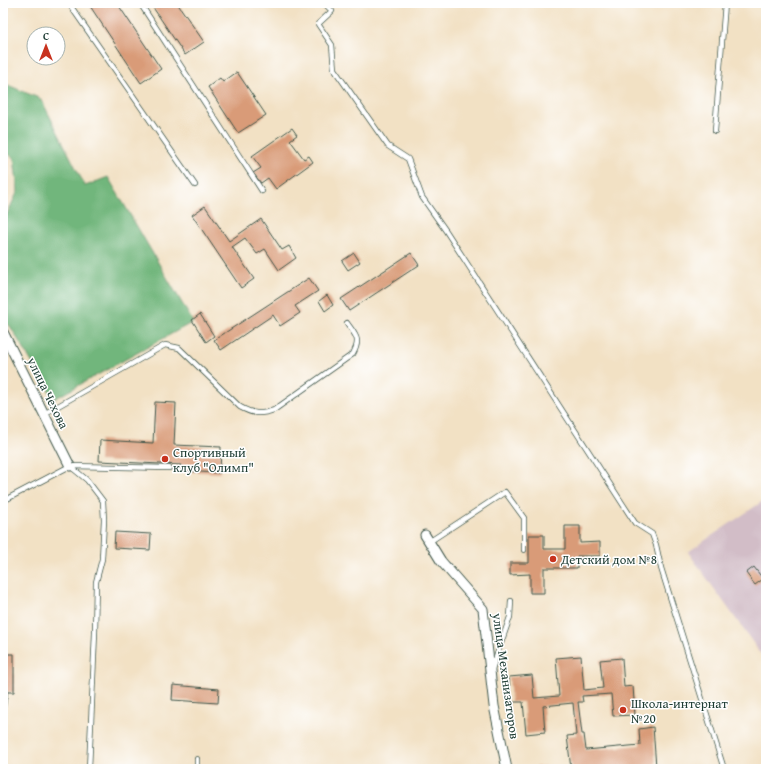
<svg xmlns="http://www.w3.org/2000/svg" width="769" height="772" viewBox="0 0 769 772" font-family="'Gentium Book Plus',serif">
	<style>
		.industrial { fill: #d2bdc7 }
		.forest { fill: #71b67b; stroke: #487a58 }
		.building { fill: #d99b78 }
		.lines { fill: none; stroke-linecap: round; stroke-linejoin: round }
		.lane-casing { stroke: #3f564a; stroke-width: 6 }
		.street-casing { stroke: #3f564a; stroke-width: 11 }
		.lane { stroke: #fff; stroke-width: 4.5 }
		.street { stroke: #fff; stroke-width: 9 }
		.poi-dot { fill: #c8321e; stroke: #fff; stroke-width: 1.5 }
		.labels { text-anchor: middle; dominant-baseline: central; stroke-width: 3; stroke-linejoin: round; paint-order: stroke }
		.street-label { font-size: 13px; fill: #1f3d34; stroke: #fff }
		.poi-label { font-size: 13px; fill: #1f3d34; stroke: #fff; text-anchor: start }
	</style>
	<rect width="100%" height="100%" fill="#fff"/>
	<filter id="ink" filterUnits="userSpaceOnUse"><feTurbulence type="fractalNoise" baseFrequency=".025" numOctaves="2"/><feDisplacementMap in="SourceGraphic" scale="8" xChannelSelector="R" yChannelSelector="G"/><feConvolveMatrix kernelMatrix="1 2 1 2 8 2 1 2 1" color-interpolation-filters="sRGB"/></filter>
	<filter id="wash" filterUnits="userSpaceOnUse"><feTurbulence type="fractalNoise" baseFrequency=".012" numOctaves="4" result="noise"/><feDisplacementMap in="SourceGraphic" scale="16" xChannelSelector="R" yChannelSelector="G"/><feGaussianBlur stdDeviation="0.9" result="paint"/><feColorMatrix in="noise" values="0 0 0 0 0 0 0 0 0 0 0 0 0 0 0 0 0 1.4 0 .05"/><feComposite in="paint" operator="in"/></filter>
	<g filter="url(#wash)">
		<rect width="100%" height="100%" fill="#f2e1c4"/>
		<path class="industrial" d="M766 499V661L688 552Z"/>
		<path class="forest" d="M3 83 41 99 85 186 108 177 193 322 54 399 10 326 3 320V222L18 191 14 158 3 150Z"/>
		<g id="blocks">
			<path class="building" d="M88 3H117L161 69 141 83Z
				M150 3H177L204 42 185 55Z
				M237 72 266 115 238 133 208 87 220 78 223 82Z
				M292 128 297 135 290 140 304 159 309 156 313 162 276 189 268 178 261 183 253 173 261 168 252 156Z
				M205 206 229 241 261 219 282 250 289 246 296 258 279 270 265 249 257 254 245 238 232 247 254 279 241 288 192 215Z
				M354 253 360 262 348 270 342 261Z
				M411 253 419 265 349 311 341 299Z
				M309 278 318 291 295 306 300 313 280 326 273 315 221 350 214 340Z
				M327 295 333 305 325 311 319 301Z
				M200 314 214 336 206 342 192 320Z
				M155 402 176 403 174 445 221 447 220 473 181 471V465L99 461 100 440 153 443Z
				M565 526H580V543L600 542V556H577V568H544V593H530V574L510 575V563H529V535H544V549H565Z
				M115 532 151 534 150 550 114 548Z
				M754 567 763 579 755 585 746 573Z
				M3 654H14V692H3Z
				M581 656 584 690 603 688 600 660 622 658 624 687 633 686 635 715 613 716 611 694 582 696 583 702H578L582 734H584L586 750 640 745 639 729 653 727 656 767 637 769H571L567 736 576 735 573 703 543 706 545 732 526 734 523 702H511L509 677 532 675 534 698 559 696 556 658Z
				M173 685 219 689 218 703 172 700Z
				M545 766V769H524V768Z"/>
		</g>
	</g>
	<g filter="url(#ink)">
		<use href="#blocks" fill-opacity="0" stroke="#3f564a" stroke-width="1"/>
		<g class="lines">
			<g class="lane-casing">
				<path id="lane" d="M70 3 72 8 195 185
					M140 3 262 191
					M324 3 332 11 318 24 332 45 334 69 388 146 408 159 422 197 446 231 635 523 652 534 656 545 661 568 724 769
					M715 131 725 3
					M44 414 165 345 179 348 240 407C253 414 260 415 274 410L353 354C361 339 356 336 347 323
					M70 466 87 480 103 501 104 520 102 559 96 582 95 633 89 769
					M3 501 70 466 169 468
					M429 542 505 492 524 518V550
					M492 669 510 617 511 601
					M3 707 5 693
					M197 759V769"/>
			</g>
			<g class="street-casing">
				<path id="street" d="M3 332 70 466
					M425 535 441 561 483 609 494 706 507 769"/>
			</g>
			<use href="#lane" class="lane"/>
			<use href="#street" class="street"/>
		</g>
	</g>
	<g class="poi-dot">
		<circle cx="165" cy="459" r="4"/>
		<circle cx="553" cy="559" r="4"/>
		<circle cx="623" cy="710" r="4"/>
	</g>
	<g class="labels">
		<g class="street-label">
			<text transform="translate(48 393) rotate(64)">улица Чехова</text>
			<text transform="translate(506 676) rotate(82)">улица Механизаторов</text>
		</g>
		<g class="poi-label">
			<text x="173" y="452">Спортивный<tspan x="173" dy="15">клуб "Олимп"</tspan></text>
			<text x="561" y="559">Детский дом №8</text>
			<text x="631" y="703">Школа-интернат<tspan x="631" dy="15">№20</tspan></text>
		</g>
	</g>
	<rect width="769" height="772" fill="none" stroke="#fff" stroke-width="16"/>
	<g transform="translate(46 46)"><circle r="19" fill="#ffffff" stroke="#a5b1ae"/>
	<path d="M0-3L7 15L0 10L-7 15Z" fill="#c8321e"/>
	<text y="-6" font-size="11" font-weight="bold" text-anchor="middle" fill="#1f3d34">С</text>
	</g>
</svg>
